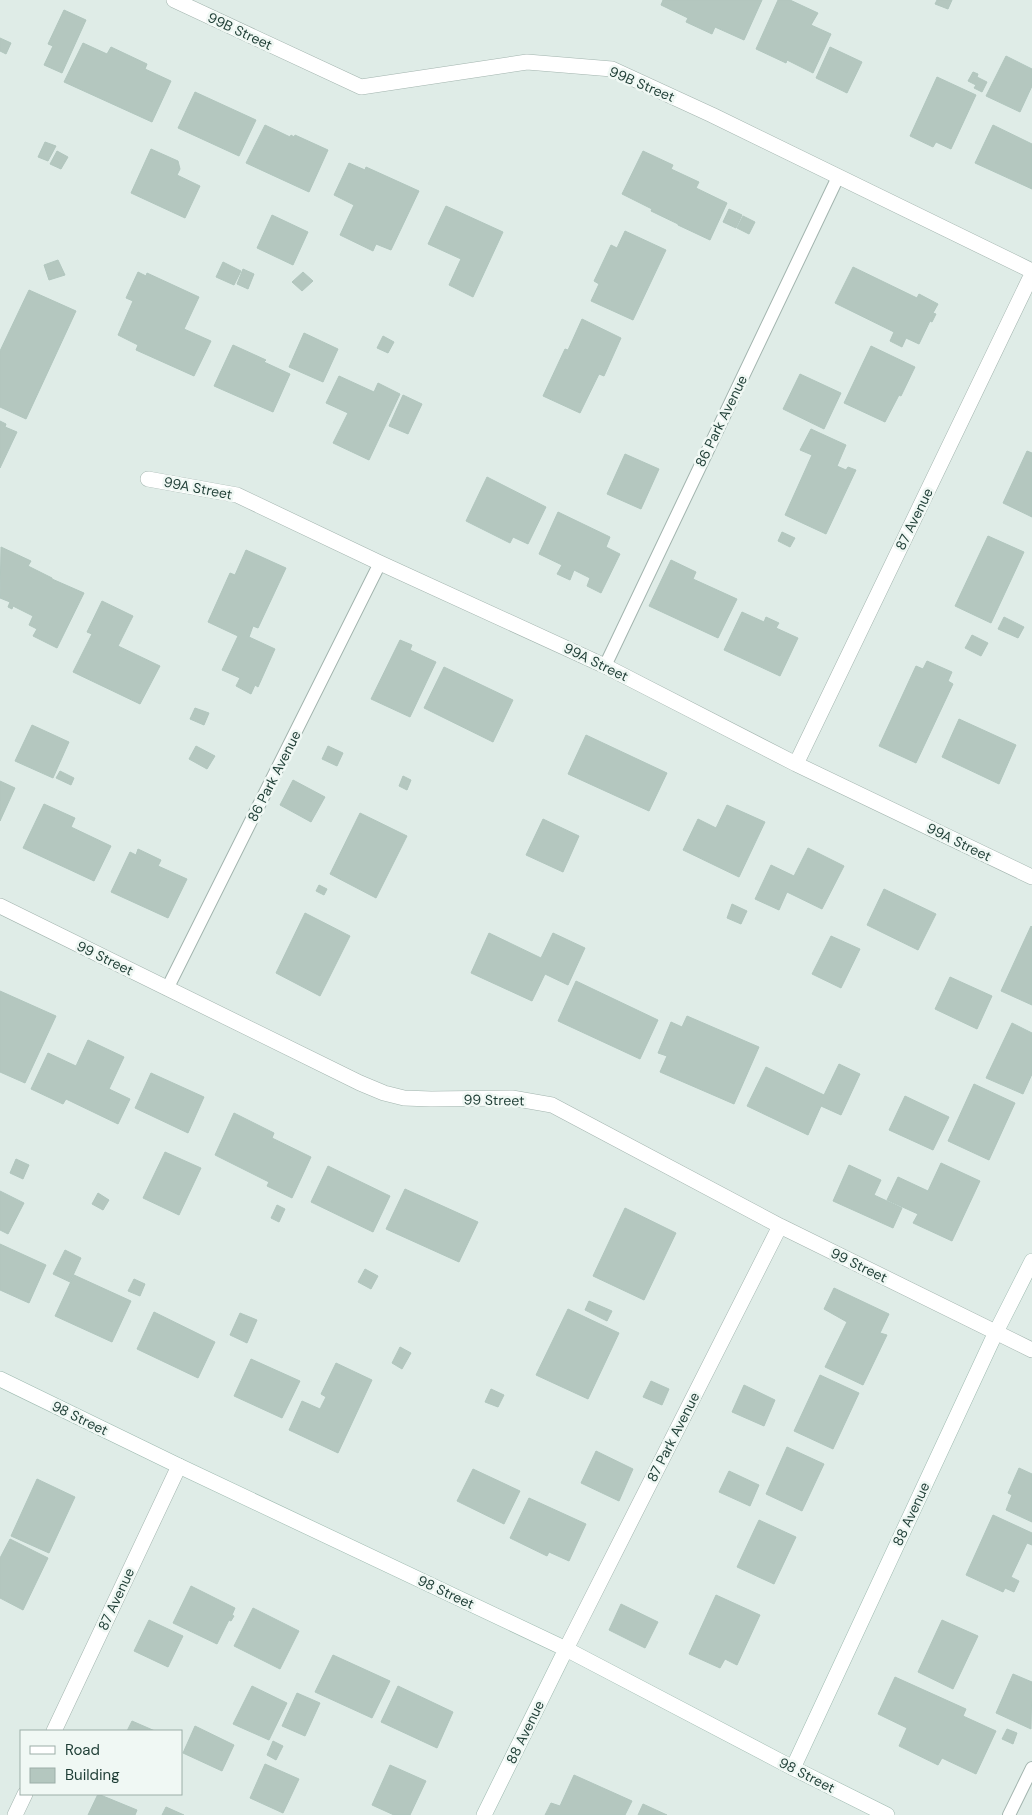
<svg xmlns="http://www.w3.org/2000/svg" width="1032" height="1815" viewBox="0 0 1032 1815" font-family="'DM Sans',sans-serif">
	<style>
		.building { fill: #b4c7bf; stroke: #b1c6be }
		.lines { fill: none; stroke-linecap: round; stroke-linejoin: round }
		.lane-casing { stroke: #a2b4ae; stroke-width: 14 }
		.street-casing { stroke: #a2b4ae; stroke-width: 16 }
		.secondary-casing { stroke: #9db9af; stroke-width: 16 }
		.lane { stroke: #fff; stroke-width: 12 }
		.street { stroke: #fff; stroke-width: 15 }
		.secondary { stroke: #fff; stroke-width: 15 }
		.labels { text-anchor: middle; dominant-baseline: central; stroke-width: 5; stroke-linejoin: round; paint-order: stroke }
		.street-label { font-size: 14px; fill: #1f3e36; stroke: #f0f8f4 }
	</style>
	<rect width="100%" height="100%" fill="#dfece7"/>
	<path class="building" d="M663 0H762L744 40 715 27 712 34 686 22 688 18 661 5Z
		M778 0H790L818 13 811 25 831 34 813 73 787 60 786 63 756 49Z
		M937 0H952L948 9 935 4Z
		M64 10 86 20 62 73 44 65 53 46 48 44Z
		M0 38 11 43 6 54 0 51Z
		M83 43 107 54 111 47 147 64 145 69 171 81 152 122 64 82Z
		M830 47 862 62 847 93 816 78Z
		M1006 56 1032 69V86L1020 112 986 96Z
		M973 72 978 74 977 77 987 82 982 92 974 88 976 85 968 81Z
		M937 77 976 95 951 149 936 142 933 147 910 136Z
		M195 92 256 120 239 156 178 128Z
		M265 125 290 137 291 135 294 137 295 135 328 150 309 192 246 163Z
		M993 125 1032 144V189L975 163Z
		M45 142 56 146 48 161 38 157Z
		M151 149 178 161 180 169 177 175 200 186 185 218 131 193Z
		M57 151 68 157 61 169 50 164Z
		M643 151 673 165 671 169 699 182 696 188 727 203 710 240 678 225V224L651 211 652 209 622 194Z
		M349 163 365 170 366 167 419 191 391 250 376 244 373 251 340 235 354 205 334 195Z
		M446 206 503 232 473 297 449 285 461 259 428 244Z
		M729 209 742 215 736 228 723 222Z
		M272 215 308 232 293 265 257 248Z
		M743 216 755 222 749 234 737 228Z
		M625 231 666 250 633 320 591 301 599 284 594 281 611 245 617 248Z
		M58 260 65 275 49 280 44 265Z
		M223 262 241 271 234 285 216 277Z
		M853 267 917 298 919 294 938 304 933 313 936 314 932 322 930 321 919 344 906 338 902 347 890 341 894 332 835 303Z
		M243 269 254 274 248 289 237 284Z
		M138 272 146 276 147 273 199 297 184 329 211 341 194 376 136 350 138 345 118 335 133 301 126 298Z
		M303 272 313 281 302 291 292 282Z
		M29 290 76 311 26 419 0 407V351Z
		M582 319 621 338 604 376 599 374 580 413 543 396 565 349 568 350Z
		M304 333 338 349 323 382 289 367Z
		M383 336 394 342 388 353 377 348Z
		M233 345 266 360 264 362 290 374 273 412 214 386Z
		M871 346 915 367 901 396 899 395 885 422 844 403Z
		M800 374 841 393 824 429 783 409Z
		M339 376 374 392 378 383 400 394 369 460 333 443 348 413 326 403Z
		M403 395 422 404 408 434 389 426Z
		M0 421 6 424 5 427 17 432 0 468Z
		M811 429 846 445 837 466 846 470 848 467 856 470 826 534 785 515 812 455 800 450Z
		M1027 451 1032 453V517L1003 503Z
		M625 454 659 469 641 509 607 494Z
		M487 477 546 507 528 544 513 537 510 543 466 521Z
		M558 512 610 537 606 547 620 554 601 593 587 586 590 578 574 570 570 580 557 574 562 565 539 554Z
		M782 532 795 538 790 547 778 541Z
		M988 536 1024 552 991 623 955 606Z
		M1 547 31 561 28 566 52 578V579L84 593 57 648 33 636 37 629 29 625 33 616 13 606 12 609 8 607 10 602 0 598Z
		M246 550 286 568 258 628 253 626 249 637 275 649 258 687 255 685 251 694 236 686 240 678 222 670 238 636 208 622 230 573 235 575Z
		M671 560 696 572 693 579 737 599 718 638 649 606Z
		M102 601 133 616 118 646 160 666 140 704 73 672 92 634 87 632Z
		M742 612 764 622 766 617 779 623 776 628 798 638 780 676 724 650Z
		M1004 617 1024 627 1018 638 998 629Z
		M972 635 988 643 981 656 965 648Z
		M400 640 412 645 410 650 436 662 410 717 371 699Z
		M927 661 952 672 948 681 953 684 916 763 879 746 916 666 923 669Z
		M444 667 513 700 493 742 424 708Z
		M195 708 209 713 204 725 190 719Z
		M959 719 1016 745 999 784 942 757Z
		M32 725 69 742 53 778 15 761Z
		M586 735 667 773 649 811 568 774Z
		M196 746 215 756 207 769 189 759Z
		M328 746 343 753 337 766 322 759Z
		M60 771 74 778 71 785 56 778Z
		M403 776 411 780 407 790 399 786Z
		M293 780 325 797 311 822 280 805Z
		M0 781 15 788 0 821Z
		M44 804 75 818 71 827 111 846 94 881 23 848Z
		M727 805 765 822 739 877 683 850 698 819 716 828Z
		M360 813 407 836 376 898 330 874Z
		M543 819 579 836 563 872 526 855Z
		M808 848 844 866 822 909 787 892 779 910 755 899 771 865 794 876Z
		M138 849 161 860 158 866 187 879 168 918 111 892 130 852 136 855Z
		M319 885 327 889 324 895 316 891Z
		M884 889 936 914 918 950 867 925Z
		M732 904 747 911 741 924 727 918Z
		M305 913 350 936 320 996 276 973Z
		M1031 926 1032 927V1005L1001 991Z
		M489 933 541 958 553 933 585 948 568 985 545 974 532 1001 471 973Z
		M831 936 860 949 841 988 812 974Z
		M950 977 992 996 977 1029 935 1009Z
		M576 981 658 1020 640 1059 558 1021Z
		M0 991 56 1016 25 1083 0 1072Z
		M687 1016 759 1047 734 1104 660 1072 667 1056 658 1053 671 1022 682 1027Z
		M1012 1023 1032 1033V1074L1023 1094 986 1078Z
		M88 1040 124 1057 109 1089 130 1099 118 1124 66 1099 63 1104 31 1089 48 1053 76 1066Z
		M839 1064 860 1074 841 1115 821 1106 808 1135 747 1106 766 1067 824 1095Z
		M151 1073 204 1097 188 1133 135 1108Z
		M974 1084 1015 1103 989 1160 948 1141Z
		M905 1096 949 1117 933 1150 889 1130Z
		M234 1113 274 1133 272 1138 311 1157 292 1198 267 1186 269 1182 215 1155Z
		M165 1152 201 1168 179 1215 143 1198Z
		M16 1159 29 1165 23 1179 10 1173Z
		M941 1163 980 1181 952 1241 913 1223 918 1214 887 1200 898 1177 928 1191Z
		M849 1165 881 1180 874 1195 902 1208 893 1228 833 1201Z
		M328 1166 390 1196 373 1232 311 1202Z
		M405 1189 478 1222 459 1262 386 1229Z
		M0 1191 24 1203 8 1234 0 1230Z
		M98 1193 109 1200 103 1210 92 1204Z
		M277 1205 285 1209 279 1222 271 1218Z
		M625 1208 676 1233 644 1300 593 1276Z
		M0 1244 46 1265 29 1303 0 1290Z
		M65 1250 81 1258 70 1282 53 1274Z
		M365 1269 378 1276 371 1289 358 1282Z
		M74 1275 131 1301 112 1342 55 1316Z
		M134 1279 145 1284 140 1296 128 1291Z
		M834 1288 889 1314 880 1333 887 1335 863 1385 825 1367 847 1322 824 1309Z
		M589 1301 612 1311 607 1321 585 1310Z
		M568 1309 619 1333 588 1399 536 1375Z
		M154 1312 215 1342 198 1378 137 1349Z
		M240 1313 257 1320 247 1343 230 1335Z
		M400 1347 411 1353 402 1369 392 1363Z
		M251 1359 300 1381 282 1418 234 1396Z
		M336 1363 372 1380 338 1453 289 1430 302 1401 320 1409 326 1397 321 1394Z
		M820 1375 859 1393 833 1449 794 1431Z
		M651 1381 669 1389 662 1405 643 1397Z
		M744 1385 775 1400 764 1426 732 1412Z
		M491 1389 504 1395 498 1407 485 1402Z
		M787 1447 824 1464 802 1511 766 1494Z
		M596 1451 633 1469 619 1501 581 1483Z
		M1019 1468 1032 1474V1522L1006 1510 1012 1495 1008 1493Z
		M473 1469 520 1491 504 1524 457 1501Z
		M729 1471 759 1485 750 1506 719 1492Z
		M37 1479 75 1497 49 1553 11 1536Z
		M529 1498 586 1524 569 1561 549 1552 547 1556 510 1538Z
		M993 1515 1032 1533V1545L1027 1543 1011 1577 1019 1581 1014 1592 1005 1588 1003 1592 966 1575Z
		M759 1520 796 1537 774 1584 737 1567Z
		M10 1539 48 1558 23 1610 0 1598V1558Z
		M191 1586 235 1608 232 1615 234 1616 231 1621 229 1620 217 1644 173 1623Z
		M716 1595 760 1615 737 1665 725 1659 720 1668 689 1654Z
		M621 1604 658 1622 645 1648 609 1630Z
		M253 1608 299 1631 280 1669 234 1646Z
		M149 1620 183 1636 168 1667 134 1651Z
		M942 1620 978 1636 953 1689 918 1672Z
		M333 1655 390 1681 372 1718 315 1692Z
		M1013 1674 1032 1682 1031 1729 996 1713Z
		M895 1677 966 1709 963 1716 996 1731 976 1774 942 1758 938 1765 899 1746 907 1728 878 1714Z
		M252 1686 287 1703 269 1740 233 1724Z
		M398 1686 453 1712 437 1748 381 1722Z
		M297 1693 320 1703 305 1736 282 1726Z
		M132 1721 155 1731H127Z
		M195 1726 234 1745 222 1771 183 1753Z
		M1007 1729 1017 1733 1013 1744 1002 1739Z
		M273 1741 283 1746 276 1760 267 1755Z
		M265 1764 299 1779 283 1813 250 1798Z
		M390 1765 426 1781 410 1815H394L372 1805Z
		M574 1775 632 1801 625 1815H545L551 1803 560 1806Z
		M98 1794 137 1810 135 1815H88Z
		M643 1804 667 1815H638Z
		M166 1807 184 1815H162Z"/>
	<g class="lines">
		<g class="lane-casing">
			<path id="lane" d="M605 666 838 177
				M167 989 380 563
				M1009 1815 1032 1768"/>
		</g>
		<g class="street-casing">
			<path id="street" d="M174 0 361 87 527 62 612 69 712 115 1032 271
				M148 479 237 495 380 563 605 666 796 764 1032 877
				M796 764 1032 274
				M0 906 360 1083 384 1093 404 1098 431 1099 512 1098 552 1105 780 1226 1032 1350
				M566 1649 780 1226
				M54 1731 179 1466
				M15 1815 25 1794"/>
		</g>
		<g class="secondary-casing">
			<path id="secondary" d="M0 1379 179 1466 566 1649 793 1768 887 1815
				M793 1768 996 1332 1032 1261
				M484 1815 566 1649"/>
		</g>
		<use href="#lane" class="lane"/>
		<use href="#street" class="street"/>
		<use href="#secondary" class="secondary"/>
	</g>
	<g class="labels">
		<g class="street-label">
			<text transform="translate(240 31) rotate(25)">99B Street</text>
			<text transform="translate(642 84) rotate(23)">99B Street</text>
			<text transform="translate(721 421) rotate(-64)">86 Park Avenue</text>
			<text transform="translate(198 488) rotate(11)">99A Street</text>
			<text transform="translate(914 519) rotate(-64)">87 Avenue</text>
			<text transform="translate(596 662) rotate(26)">99A Street</text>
			<text transform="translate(274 776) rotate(-63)">86 Park Avenue</text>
			<text transform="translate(959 842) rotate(26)">99A Street</text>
			<text transform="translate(105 958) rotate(26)">99 Street</text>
			<text transform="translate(494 1100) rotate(1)">99 Street</text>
			<text transform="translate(859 1265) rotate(26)">99 Street</text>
			<text transform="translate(80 1418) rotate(26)">98 Street</text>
			<text transform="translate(673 1437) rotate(-63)">87 Park Avenue</text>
			<text transform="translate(911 1514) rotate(-65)">88 Avenue</text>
			<text transform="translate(446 1592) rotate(25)">98 Street</text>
			<text transform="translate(116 1599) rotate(-65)">87 Avenue</text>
			<text transform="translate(525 1732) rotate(-64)">88 Avenue</text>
			<text transform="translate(807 1775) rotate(27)">98 Street</text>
		</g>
	</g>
	<rect x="20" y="1730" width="162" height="65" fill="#f0f8f4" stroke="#9caea8"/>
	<rect x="30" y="1746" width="25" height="8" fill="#ffffff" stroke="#9caea8"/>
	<text x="65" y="1755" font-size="15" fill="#1f3e36">Road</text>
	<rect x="30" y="1768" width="25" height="15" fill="#b4c7bf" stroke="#9caea8"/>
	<text x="65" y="1780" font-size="15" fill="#1f3e36">Building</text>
</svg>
